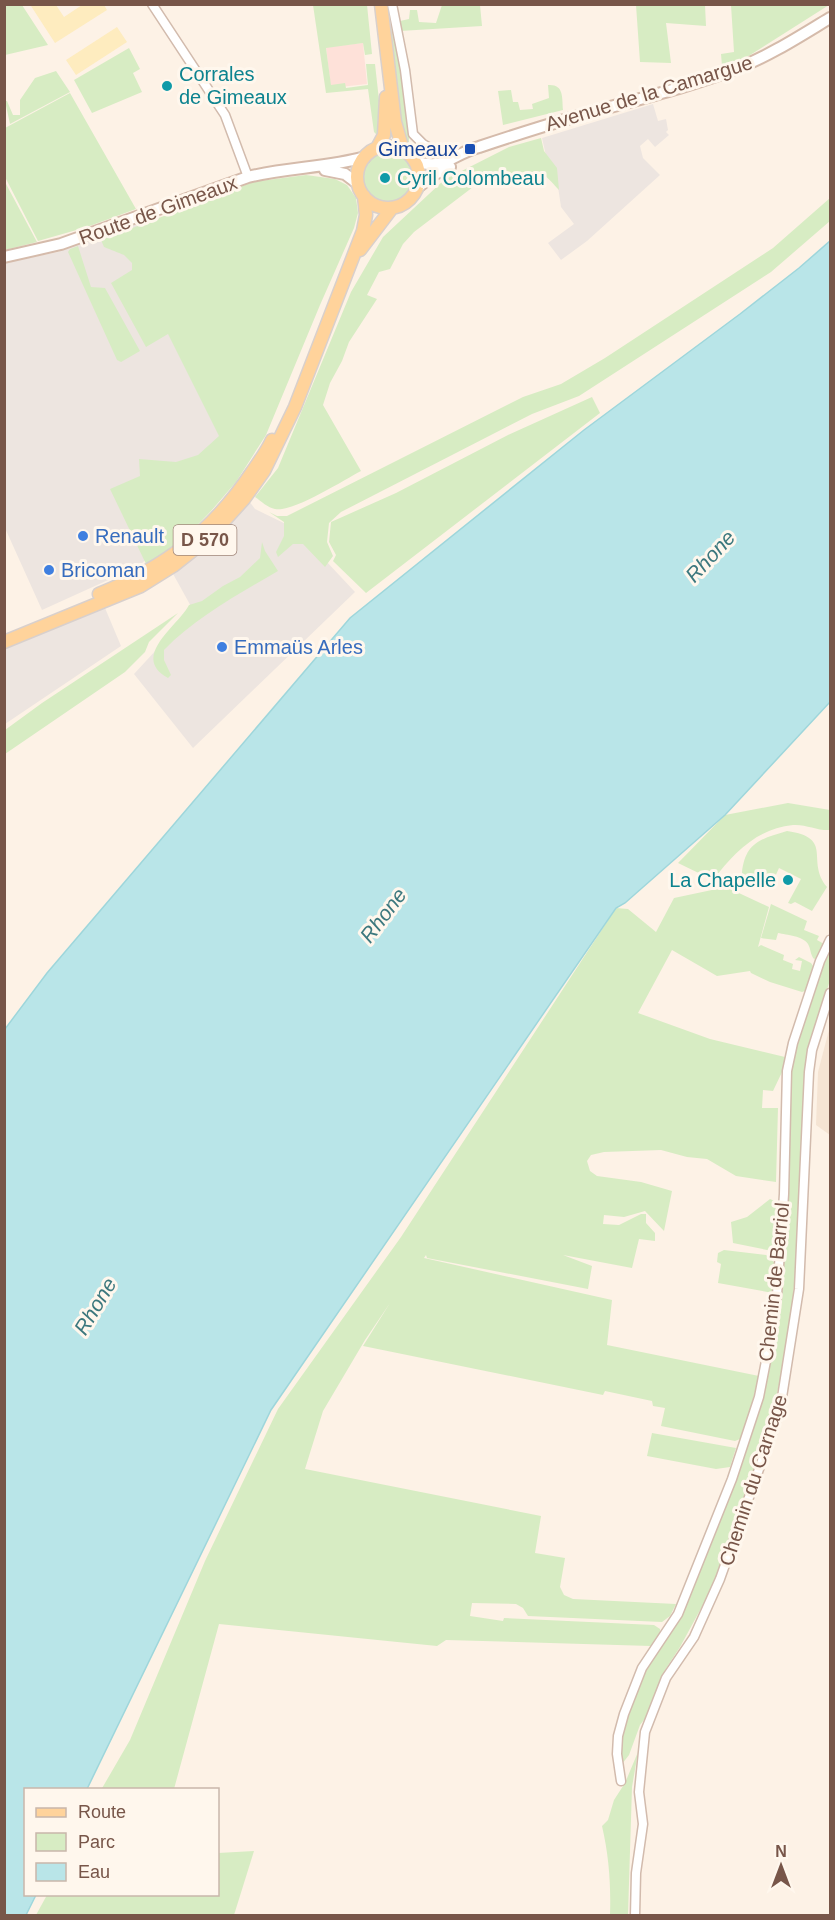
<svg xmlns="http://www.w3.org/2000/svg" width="835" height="1920" viewBox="0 0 835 1920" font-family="Arial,sans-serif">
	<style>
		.residential { fill: #f5e4d3 }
		.commercial { fill: #fee1d9 }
		.industrial { fill: #ede5e0 }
		.green { fill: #d7ecc3 }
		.sand { fill: #feecbf }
		.water { fill: #b9e5e8; stroke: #9ed6db; stroke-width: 1.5 }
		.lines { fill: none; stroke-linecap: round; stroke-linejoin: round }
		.street-casing { stroke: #d2bbad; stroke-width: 11 }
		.secondary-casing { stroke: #d5bbab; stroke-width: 14 }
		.primary-casing { stroke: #d9d0cc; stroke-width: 15 }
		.street { stroke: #fff; stroke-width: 8 }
		.secondary { stroke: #fff; stroke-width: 10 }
		.primary { stroke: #ffd39b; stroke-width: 12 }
		.culture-dot { fill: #0f9aa8; stroke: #fff7ed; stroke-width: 2 }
		.transit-dot { fill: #1a4fb4; stroke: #fff7ed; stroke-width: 2 }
		.shop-dot { fill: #3f7fe0; stroke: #fff7ed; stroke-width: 2 }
		.labels { text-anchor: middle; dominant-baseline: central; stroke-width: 6; stroke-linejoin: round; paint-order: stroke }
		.shield { fill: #fff7ed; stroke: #a0867a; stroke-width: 1.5 }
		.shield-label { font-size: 18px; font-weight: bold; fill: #785649 }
		.culture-label { font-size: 20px; fill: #0d838f; stroke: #fff7ed; text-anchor: start }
		.street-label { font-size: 20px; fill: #785649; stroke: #fff7ed }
		.transit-label { font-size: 20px; fill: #164399; stroke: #fff7ed; text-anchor: end }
		.shop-label { font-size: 20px; fill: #366cbe; stroke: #fff7ed; text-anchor: start }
		.water-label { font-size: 21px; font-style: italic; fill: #3c787e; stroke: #fff7ed }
	</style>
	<rect width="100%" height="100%" fill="#fdf2e6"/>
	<path class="residential" d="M830 1026V1135L816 1125 818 1072Z"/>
	<path class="commercial" d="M363 43 367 84 331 88 326 47Z"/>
	<path class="industrial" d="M653 104 658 121 666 119 668 130 666 132 669 135 655 147 648 139 640 146 643 158 660 175 587 241 561 260 548 243 574 224 561 207 555 166 547 160 542 138Z
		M137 222 183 320 236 473 139 566 42 610 5 528 4 263 58 252Z
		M249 501 255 509 296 529 355 592 193 748 134 674 193 610 172 572Z
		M105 608 121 646 5 724V649Z"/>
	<path class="green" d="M4 5H22L48 45 5 55Z
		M313 5H367L372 54 365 55 363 43 326 48 331 85 345 83 346 88 368 85 366 64H375L379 100 377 135 374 132 368 89 326 93Z
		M387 5H390L409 112V142L422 154 449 155 438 160H422L407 144 403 135Z
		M442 5H480L482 26 400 31V21L409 19 410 10H417L419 22 436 23Z
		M636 5H705L706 26 666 23 671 63 640 62Z
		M731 5V4L829 5 747 57 722 66 721 54 734 52Z
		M129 48 140 69 133 73 142 92 92 113 74 80Z
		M56 71 70 92 10 124 5 101H7L13 115H20V100L35 78Z
		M548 85C564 84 562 97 563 110L503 125 498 91 511 90 513 102H518L520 110 533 109 532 104 549 98Z
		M70 93 136 209 87 227 38 241 5 177V128Z
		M541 138 544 151 557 168 559 190C553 184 549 178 542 174 525 167 489 180 473 187L414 232 403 244 390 269 379 272 367 295 377 299 349 342 342 361 330 383 323 405 361 471C344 480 292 513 275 509 268 508 261 501 255 497L278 468 351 292 383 237 444 180 509 147Z
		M363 177a25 25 0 1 1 50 0a25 25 0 1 1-50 0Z
		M306 175 335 179 347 185 356 198 358 213 354 228 320 305 266 435 236 482 211 511 181 542 147 566 110 489 140 476 139 459 176 462 198 455 219 436 168 334 146 347 111 283 132 270V263L124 255 104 247 101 240 253 182Z
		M5 182 37 242 5 250Z
		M830 198V221L771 272 579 396 532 414 341 512 329 523 327 542 333 556 325 567 303 544H293L278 557 276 552 284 536V522L269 512 277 516H287L523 397 561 384 605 358 773 248Z
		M78 246 91 287 105 288 140 351 121 362 117 360 68 252 70 249Z
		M592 397 600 413 366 593 333 561 336 555 329 542 331 522 396 493 508 435Z
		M262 542 265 551 278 571C239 594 196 617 164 650V660L171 675 168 678C129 657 179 625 189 605L202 601 223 586 240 577 260 558Z
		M178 613 149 642 145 652 125 672 5 754V730L42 703Z
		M788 803 830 810V830C818 831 806 824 793 825 756 829 734 853 713 880L678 863 725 815Z
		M787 831C835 838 805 860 827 887L812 911 795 902 791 904 788 903 801 879 779 868 770 888 742 873C745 843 760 839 787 831Z
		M726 887 769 907 758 947 761 945 784 955 783 960 793 964 792 969 800 971 802 961 795 960 799 957 811 963 813 966 805 991 802 992 770 982 751 973 750 971 717 976 672 950 638 1013 710 1039 785 1057 783 1070 773 1091 763 1090 762 1108H778L776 1182 736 1176 707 1159 687 1157 661 1150 604 1152 591 1155 587 1161 590 1171 597 1176 641 1182 672 1191 664 1231 645 1211 624 1217 604 1215 603 1224 619 1225 641 1214H646V1223L655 1233V1241L639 1239 632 1268 563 1255 592 1266 588 1289 427 1258 426 1255 424 1258 612 1300 607 1345 759 1376 747 1422 740 1439 735 1441 661 1426 665 1408 653 1406 652 1401 605 1391 603 1395 363 1346 390 1303 365 1340 323 1411 305 1469 541 1516 535 1553 565 1558 560 1587 564 1595 573 1599 676 1604 670 1616 662 1622 528 1616 523 1608 516 1604 472 1603 470 1616 503 1621 504 1618 654 1625 660 1629V1633L651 1646 446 1640 437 1646 219 1624 174 1789 101 1790 130 1740 205 1561 278 1409 401 1237 616 908 628 909 656 932 674 898Z
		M771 904 807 921 804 930 819 936 817 940 824 944 817 958 814 959C810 954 811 949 808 944 803 936 787 935 778 933L776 940 761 938Z
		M830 944V980L806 1060 799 1228 791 1320 782 1373 765 1441 711 1590 680 1647 665 1670 647 1716 640 1725 629 1755 622 1764 619 1745 630 1707 644 1671 683 1608 769 1361 789 1073C796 1030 814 983 830 944Z
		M770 1199 777 1202 775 1246 772 1251 733 1243 731 1222 747 1217Z
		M724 1250 766 1255 776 1264 773 1293 718 1283 721 1264 717 1262 718 1253Z
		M652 1433 736 1448 730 1467 716 1469 647 1456Z
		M638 1752 632 1787 628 1915H610C611 1885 609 1856 602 1826L608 1820 614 1800 625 1783Z
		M254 1851 234 1915H36L47 1895 218 1894V1853Z"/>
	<path class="sand" d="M32 5H56L64 17 82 5H104L107 10 55 43 31 6Z
		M117 27 127 42 76 75 66 60Z"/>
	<path class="water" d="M830 241V702L725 815 625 903 616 908 271 1410 87 1789 26 1790V1894L36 1895 26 1915H5V1029L47 973 350 618 584 430 740 314 799 268Z"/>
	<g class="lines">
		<g class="street-casing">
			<path id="street" d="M152 4 225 115 248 177
				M392 4 405 70 413 134 423 144 435 151 460 154
				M621 1781 617 1754 618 1736 624 1714 642 1668 678 1614 732 1479 759 1397 773 1325 777 1295 784 1194 787 1071 793 1043 820 961 830 940
				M635 1916 636 1873 643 1824 639 1792 645 1732 666 1678 694 1637 720 1579 780 1410 799 1289 809 1072 812 1050 830 993"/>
		</g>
		<g class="secondary-casing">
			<path id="secondary" d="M414 161C446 171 450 155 479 147 509 137 540 127 571 118 626 102 684 89 738 68 771 55 800 36 830 18
				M325 170 345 174 357 183
				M418 187 433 175 450 167
				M4 257 61 244 248 177C287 167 327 168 365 157"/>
		</g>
		<g class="primary-casing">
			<path id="primary" d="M381 4 395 122 403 150
				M357 177a31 31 0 1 1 62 0a31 31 0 1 1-62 0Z
				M377 148 384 135 386 97
				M360 250 392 208
				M99 594C165 567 212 532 252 472 259 462 267 451 272 440
				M4 642 141 586 173 566 197 547 216 530 244 499 264 471 295 407 363 231 366 215 364 196"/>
		</g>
		<use href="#street" class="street"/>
		<use href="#secondary" class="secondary"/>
		<use href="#primary" class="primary"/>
	</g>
	<g class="culture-dot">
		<circle cx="167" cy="86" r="6"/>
		<circle cx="385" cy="178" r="6"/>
		<circle cx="788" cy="880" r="6"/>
	</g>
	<rect class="transit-dot" x="464" y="143" width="12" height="12" rx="3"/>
	<g class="shop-dot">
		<circle cx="83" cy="536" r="6"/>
		<circle cx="49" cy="570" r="6"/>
		<circle cx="222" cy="647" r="6"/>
	</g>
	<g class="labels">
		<rect class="shield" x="173.5" y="525" width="63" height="30" rx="4.5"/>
		<g class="shield-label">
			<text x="205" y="540">D 570</text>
		</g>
		<g class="culture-label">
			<text x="179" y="74">Corrales<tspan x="179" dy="23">de Gimeaux</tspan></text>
			<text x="397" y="178">Cyril Colombeau</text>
			<text x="776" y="880" text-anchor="end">La Chapelle</text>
		</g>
		<g class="street-label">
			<text transform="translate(649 93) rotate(-17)">Avenue de la Camargue</text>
			<text transform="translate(158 210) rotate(-20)">Route de Gimeaux</text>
			<text transform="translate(774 1282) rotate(-84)">Chemin de Barriol</text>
			<text transform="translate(753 1480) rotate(-72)">Chemin du Carnage</text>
		</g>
		<g class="transit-label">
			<text x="458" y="149">Gimeaux</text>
		</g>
		<g class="shop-label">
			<text x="95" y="536">Renault</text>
			<text x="61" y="570">Bricoman</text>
			<text x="234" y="647">Emmaüs Arles</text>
		</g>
		<g class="water-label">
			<text transform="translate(710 556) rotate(-47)">Rhone</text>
			<text transform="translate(383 915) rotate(-53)">Rhone</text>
			<text transform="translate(95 1306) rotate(-59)">Rhone</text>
		</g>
	</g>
	<rect width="835" height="1920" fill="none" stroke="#785649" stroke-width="12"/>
	<rect x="24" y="1788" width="195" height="108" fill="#fff7ed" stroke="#c9b7ab" stroke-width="1.5"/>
	<rect x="36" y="1808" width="30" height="9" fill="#ffd39b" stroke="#c9b7ab" stroke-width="1.5"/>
	<text x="78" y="1818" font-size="18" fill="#785649">Route</text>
	<rect x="36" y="1833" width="30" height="18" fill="#d7ecc3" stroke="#c9b7ab" stroke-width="1.5"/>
	<text x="78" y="1848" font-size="18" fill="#785649">Parc</text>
	<rect x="36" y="1863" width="30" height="18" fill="#b9e5e8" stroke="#c9b7ab" stroke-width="1.5"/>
	<text x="78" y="1878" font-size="18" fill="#785649">Eau</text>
	<g transform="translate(781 1866)" stroke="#fff7ed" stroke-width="4.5" paint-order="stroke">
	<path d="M0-4.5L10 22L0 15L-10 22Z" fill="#785649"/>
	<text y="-9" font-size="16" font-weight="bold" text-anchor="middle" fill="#785649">N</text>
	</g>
</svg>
